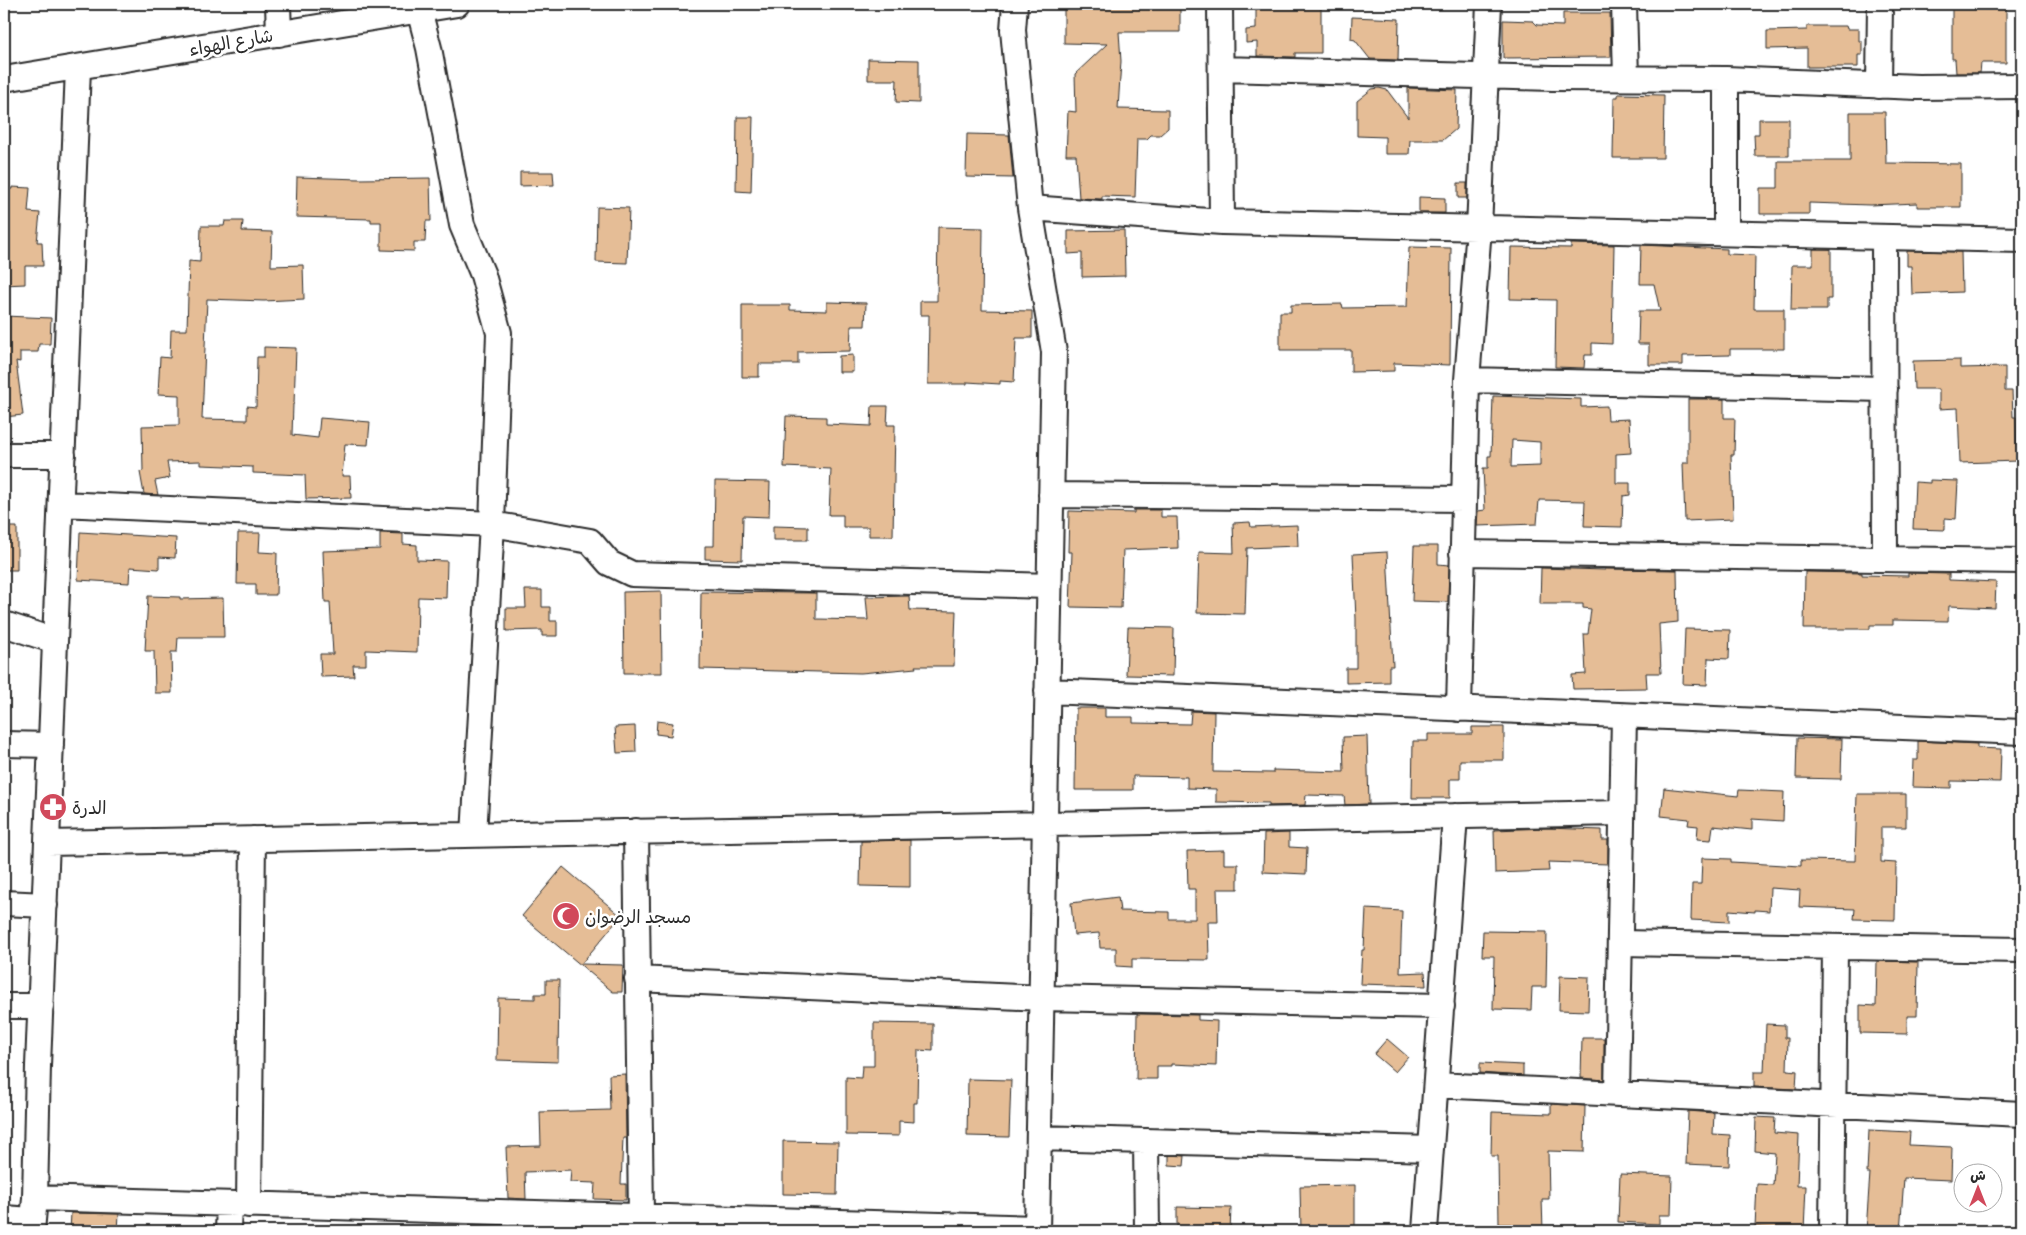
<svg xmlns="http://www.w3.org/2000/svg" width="2026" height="1235" viewBox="0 0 2026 1235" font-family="Delius,'Playpen Sans Arabic',sans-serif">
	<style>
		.building { fill: #e5bd96; stroke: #2b2b2b; fill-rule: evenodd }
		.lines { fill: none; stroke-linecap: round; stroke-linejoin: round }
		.minor-casing { stroke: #2b2b2b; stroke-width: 28 }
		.minor { stroke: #fff; stroke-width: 24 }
		.labels { text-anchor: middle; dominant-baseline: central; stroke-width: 5; stroke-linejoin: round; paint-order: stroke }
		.street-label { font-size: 18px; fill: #2b2b2b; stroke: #fff }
		.poi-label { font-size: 18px; fill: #2b2b2b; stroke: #fff; text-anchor: start }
	</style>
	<rect width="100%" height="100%" fill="#fff"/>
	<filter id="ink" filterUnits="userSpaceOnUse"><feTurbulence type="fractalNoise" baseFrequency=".02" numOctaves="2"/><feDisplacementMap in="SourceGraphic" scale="10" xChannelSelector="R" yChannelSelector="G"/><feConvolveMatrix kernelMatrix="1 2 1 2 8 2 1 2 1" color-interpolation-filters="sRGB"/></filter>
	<g filter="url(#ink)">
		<path class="building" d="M1083 4H1180V32H1119L1121 61 1118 109 1168 110V128L1160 135H1151L1147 139H1137L1135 197 1102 196V199L1079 198 1076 155H1066L1068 111 1076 112 1075 74 1107 44 1064 43V7Z
			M1256 4H1321V53H1295V57L1257 56V42L1246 43V30L1256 29Z
			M1952 4H2006V63H1981L1980 73H1956L1955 59H1952Z
			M1563 13H1610L1611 57 1503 58V20L1533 21 1537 25 1563 26Z
			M1352 17 1399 19 1398 60 1370 59 1355 40 1351 39Z
			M1807 26H1846L1847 29H1859V41H1862V55H1858V67H1807V48L1767 49V31L1807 30Z
			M868 59 919 60V103L896 102 897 80H868Z
			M1379 88 1387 90 1408 118V88L1457 90 1456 129 1443 140H1410L1409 154H1385V137L1357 136V101L1372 89Z
			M1618 94 1664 95 1663 158H1613L1614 97H1618Z
			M1850 112H1885L1886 163 1961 164V207H1917V203L1870 205 1809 203V214H1760V188H1778V161H1850Z
			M737 117H753L751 192 736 191Z
			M1759 119H1789V156H1755L1754 134H1759Z
			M967 134 1009 135 1013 178 966 177Z
			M520 172H553L554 185 520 186Z
			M297 177 360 179 430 178 431 221H426L425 242H414V251L381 250V222H371V219L296 217Z
			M1458 183H1467V198H1458Z
			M12 187 30 188 28 212 40 213 37 242H42L43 266H25V284L4 285V189H12Z
			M1419 197 1445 198V213H1419Z
			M597 207 629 208 627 263 596 262Z
			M225 221H243L242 231 272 232 271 266 303 265 304 299 264 301 207 299 202 419 247 420V406L256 407 257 357H264V347L296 348 294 404H293L292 435 318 438 320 418 370 422 368 445 345 444 342 476H350L351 498 306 499 305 475 253 473V467L201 465V461L167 462 170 478 155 481 158 495 144 494 140 472 143 471 142 426 179 425V395L158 394 160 357 170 358 171 330H187L189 261 200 262 201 226H224Z
			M938 227 983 228 982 310 1032 311V338H1016L1014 382 1000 381V384L967 382V384H928L929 315H920V301H937Z
			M1124 230 1125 276 1082 277V253L1068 254V231Z
			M1571 244 1614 245 1612 344 1592 343V355H1585L1584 368 1555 367 1556 300 1510 299 1511 247 1571 248Z
			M1641 245 1727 249V254L1755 255 1754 309H1784V349H1730V355L1683 356V365H1649V344H1638L1639 311H1660L1654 284H1640Z
			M1409 247 1451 248 1450 365 1394 363V371L1351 372V350H1280V312H1291V305L1342 304 1343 308 1407 307Z
			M1813 249H1831V299H1827V310H1791L1792 265H1813Z
			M1907 251 1961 252 1962 292 1912 294 1911 266H1907Z
			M827 302 866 303 865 326H851L850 351 798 352V364H759V377H742V305H790V310L827 311Z
			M4 316 51 318 50 344H39L38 352H20V362L16 361 23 415 4 417Z
			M853 355V372H839V356Z
			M1960 360V368L2005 367V391H2012L2013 417H2016L2017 461 1960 463 1958 408 1939 409V389H1914L1913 361Z
			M1493 396 1581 399V407L1607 406 1608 420 1629 419 1631 453 1616 454V483H1630V495L1623 496 1622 527 1584 526 1585 501 1539 500 1537 524 1477 526 1478 511 1485 510 1483 468H1488V456H1491ZM1512 440 1540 442V466L1511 467Z
			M1688 399H1724V418H1735L1734 455H1731L1733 519 1685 521 1683 463H1688Z
			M872 406H888L887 425H895L893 536H869V527H843V515H829L831 469 784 467 786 416 826 417V424L871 426Z
			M1930 480 1958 481 1956 519 1945 518V530L1913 529 1915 482 1930 483Z
			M715 481 770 482 769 517 743 516 742 560 705 559V546H714Z
			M1134 510H1161V517H1177L1178 548 1123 550 1121 608 1070 607 1072 552H1068L1069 511 1134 513Z
			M1250 522 1251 527 1297 525 1298 546 1247 548 1245 614 1197 613 1199 552 1234 553 1233 523Z
			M773 526 808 527V540H773Z
			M4 527H17V570H4Z
			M80 532 176 538 175 558 159 557V569L130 567 129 583 78 580Z
			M238 533H260L259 552 277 553 276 595H256V584H237Z
			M380 533 403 534V544L417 545V560L447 561 446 598 418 597 417 652 366 650V665H353L354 676 321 677 320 654H333L330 602H325L323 551 380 549Z
			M1414 546H1438V564L1449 565 1448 602 1412 601Z
			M1387 552 1393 666H1389V682L1346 683V668H1356V619L1353 554Z
			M1541 568 1605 570V569L1677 570 1678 622 1659 624 1661 673H1646L1647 688 1573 689 1572 675 1586 674 1584 634H1588L1591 609 1583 608V604H1540Z
			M1805 572 1862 573V575L1908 576V573L1949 574V580L1996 582 1995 608 1949 606 1948 621 1893 620V625H1870V629H1804Z
			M525 590H542V607H550V621H557V636H542V630L506 631V608H526Z
			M661 591 662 673H624L623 592Z
			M701 592 816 593V619L868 620 866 597 909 596 910 610 956 611 954 666H915L916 668 861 673 700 669Z
			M148 596 180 597V599L223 598 224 637H178L177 652H171L172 693H155L154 651H145Z
			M1128 627 1174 628 1173 676 1126 675Z
			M1685 629 1730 630 1729 659 1708 658 1707 685 1683 684Z
			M1076 708H1105V717H1133V723L1190 724 1191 711 1214 712 1213 772 1273 773V770L1344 772 1343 737 1367 736 1369 804 1345 805 1344 796 1306 795 1305 805 1269 806V803L1216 802V789L1187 788V777L1133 776V790H1075Z
			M657 721 673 723 671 736 656 734Z
			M635 726 636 752 617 753 615 727Z
			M1472 727H1504V760H1460V779H1450V798H1412L1413 741H1428V734H1472Z
			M1797 738 1842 739 1841 779 1796 778Z
			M1918 741 1977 744V748L2001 749 2000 782 1951 781V788L1912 787 1913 760H1918Z
			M1664 788 1738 796 1739 790 1784 792 1783 821 1752 819V830L1713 826 1711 840 1697 839 1698 826 1688 825 1689 819 1661 816Z
			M1857 794H1906V827H1881V862L1896 863 1895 920 1854 919 1855 909 1799 907 1800 890 1770 888 1769 911 1755 910V912L1729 910V922L1691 920 1692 884H1701L1702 858 1731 859V862L1801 866V860L1855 861Z
			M1547 828 1602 830V840H1608V864L1548 862 1549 871 1495 873 1494 830Z
			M1289 833V847L1307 848 1306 874 1263 872 1264 834Z
			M910 840V887L860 886 861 841Z
			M1224 850V864H1238V889H1217L1218 922H1208L1209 960 1132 959V967L1116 966V948H1100L1099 933 1074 935 1071 903 1118 897 1120 911 1169 912V919H1195V889H1188L1187 851Z
			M563 867 621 916 581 964 623 965 622 992H613L522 916Z
			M1366 909 1402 911 1400 973 1425 972 1426 986 1360 984 1362 950H1364Z
			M1483 931 1547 932 1546 987H1532L1531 1010 1493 1009 1494 956H1482Z
			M1877 961 1918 962 1917 1016H1907V1034L1860 1033V1005L1876 1006Z
			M1560 976 1589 977 1588 1011 1559 1010Z
			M546 980H559L558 1062 497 1060 498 998 535 999V994H546Z
			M1137 1014 1198 1015V1020L1217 1021 1216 1066 1171 1064V1066H1157V1079H1136Z
			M874 1023 933 1024V1051L918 1050 917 1103H914V1122L899 1121V1136L846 1135V1077L861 1078 862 1066H874Z
			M1766 1024 1785 1025V1038H1788L1787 1070 1797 1071 1796 1089 1754 1087V1072H1764Z
			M1582 1038H1604V1080L1581 1078Z
			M1387 1039 1408 1057 1395 1072 1374 1054Z
			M1480 1063 1523 1065V1076L1480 1073Z
			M625 1074 626 1138H623L621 1184H626V1200L594 1199 595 1183 570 1182 571 1170 525 1172 526 1199 508 1198 506 1147 541 1146 540 1112 610 1110 609 1075Z
			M968 1079 1011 1080 1009 1137 967 1136Z
			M1551 1104 1585 1106 1584 1152 1548 1151 1549 1199H1542L1543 1231H1511V1224H1499L1498 1156H1491L1492 1112 1551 1114Z
			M1688 1111 1714 1113 1713 1134 1730 1135 1729 1166 1686 1164Z
			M1756 1117 1775 1118 1774 1133 1799 1135 1797 1186H1806L1804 1231H1780V1229L1755 1227 1757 1184 1773 1185 1775 1153 1755 1151Z
			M1869 1130 1910 1132 1909 1145 1952 1147 1951 1180 1904 1178 1900 1231H1866L1870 1173H1867Z
			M783 1141 838 1142 837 1195 783 1194Z
			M1169 1155 1185 1156 1184 1166 1169 1165Z
			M1620 1174 1672 1176 1671 1215H1659V1224L1618 1222Z
			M1355 1185V1231H1301L1300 1186Z
			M1177 1207 1231 1208 1230 1231H1177Z
			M71 1213 119 1214 118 1231H70Z"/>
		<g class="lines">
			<g class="minor-casing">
				<path id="minor" d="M278 4 279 34
					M1015 4 1013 30 1030 208 1054 352 1037 1231
					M1220 4 1222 222
					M1624 4 1626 78
					M419 10 429 48 462 225 483 275 499 333 492 524 474 835
					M1221 69 1553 78 1726 79 1918 87 2022 86
					M4 79 457 4
					M1879 86 1880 4
					M1030 208 1222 222 2022 240
					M1726 233V79
					M1884 237 1885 559
					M1467 380 1885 389
					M4 455H63
					M1051 495 1464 499
					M61 504 492 524 590 541 609 563 632 574 1049 586
					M1462 553 2022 561
					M4 624 55 641
					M1047 691 2022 732
					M1459 709 1467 380 1479 228 1489 4
					M4 744 51 745
					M636 831 641 1216
					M47 843 1622 813
					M4 903 45 905
					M1620 943 2022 950
					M637 979 1042 998 1442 1006
					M4 1006H41
					M1436 1085 2022 1114
					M1617 1094 1624 716
					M1039 1138 1431 1149
					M1146 1141 1147 1231
					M35 1198 1037 1228
					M249 1205 253 839
					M4 1218 32 1220
					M32 1231 35 1198 38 1066 78 68
					M228 1231 229 1204
					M1425 1231 1455 816
					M1832 1231 1835 947"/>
			</g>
			<use href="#minor" class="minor"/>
		</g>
	</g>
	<defs>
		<g id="pharmacy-disc" transform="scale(1.4375)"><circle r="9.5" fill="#d1495b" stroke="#fff"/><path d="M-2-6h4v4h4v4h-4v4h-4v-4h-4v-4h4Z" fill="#fff"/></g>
		<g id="mosque-disc" transform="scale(1.4375)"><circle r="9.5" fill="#d1495b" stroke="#fff"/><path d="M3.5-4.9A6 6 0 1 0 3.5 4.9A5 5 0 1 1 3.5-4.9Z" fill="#fff"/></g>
	</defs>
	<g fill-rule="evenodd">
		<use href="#pharmacy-disc" x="53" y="807"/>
		<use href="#mosque-disc" x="566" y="916"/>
	</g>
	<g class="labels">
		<g class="street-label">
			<text transform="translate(231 42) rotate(-10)">شارع الهواء</text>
		</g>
		<g class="poi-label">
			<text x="72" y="807">الدرة</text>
			<text x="585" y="916">مسجد الرضوان</text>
		</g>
	</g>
	<rect width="2026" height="1235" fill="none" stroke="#fff" stroke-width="20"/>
	<rect x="10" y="10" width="2006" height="1215" fill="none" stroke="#2b2b2b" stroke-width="2" filter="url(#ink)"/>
	<g transform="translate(1978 1188)"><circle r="24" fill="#ffffff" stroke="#aaaaaa"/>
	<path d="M0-4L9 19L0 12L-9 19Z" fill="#d1495b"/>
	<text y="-8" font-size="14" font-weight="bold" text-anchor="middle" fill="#2b2b2b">ش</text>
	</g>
</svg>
